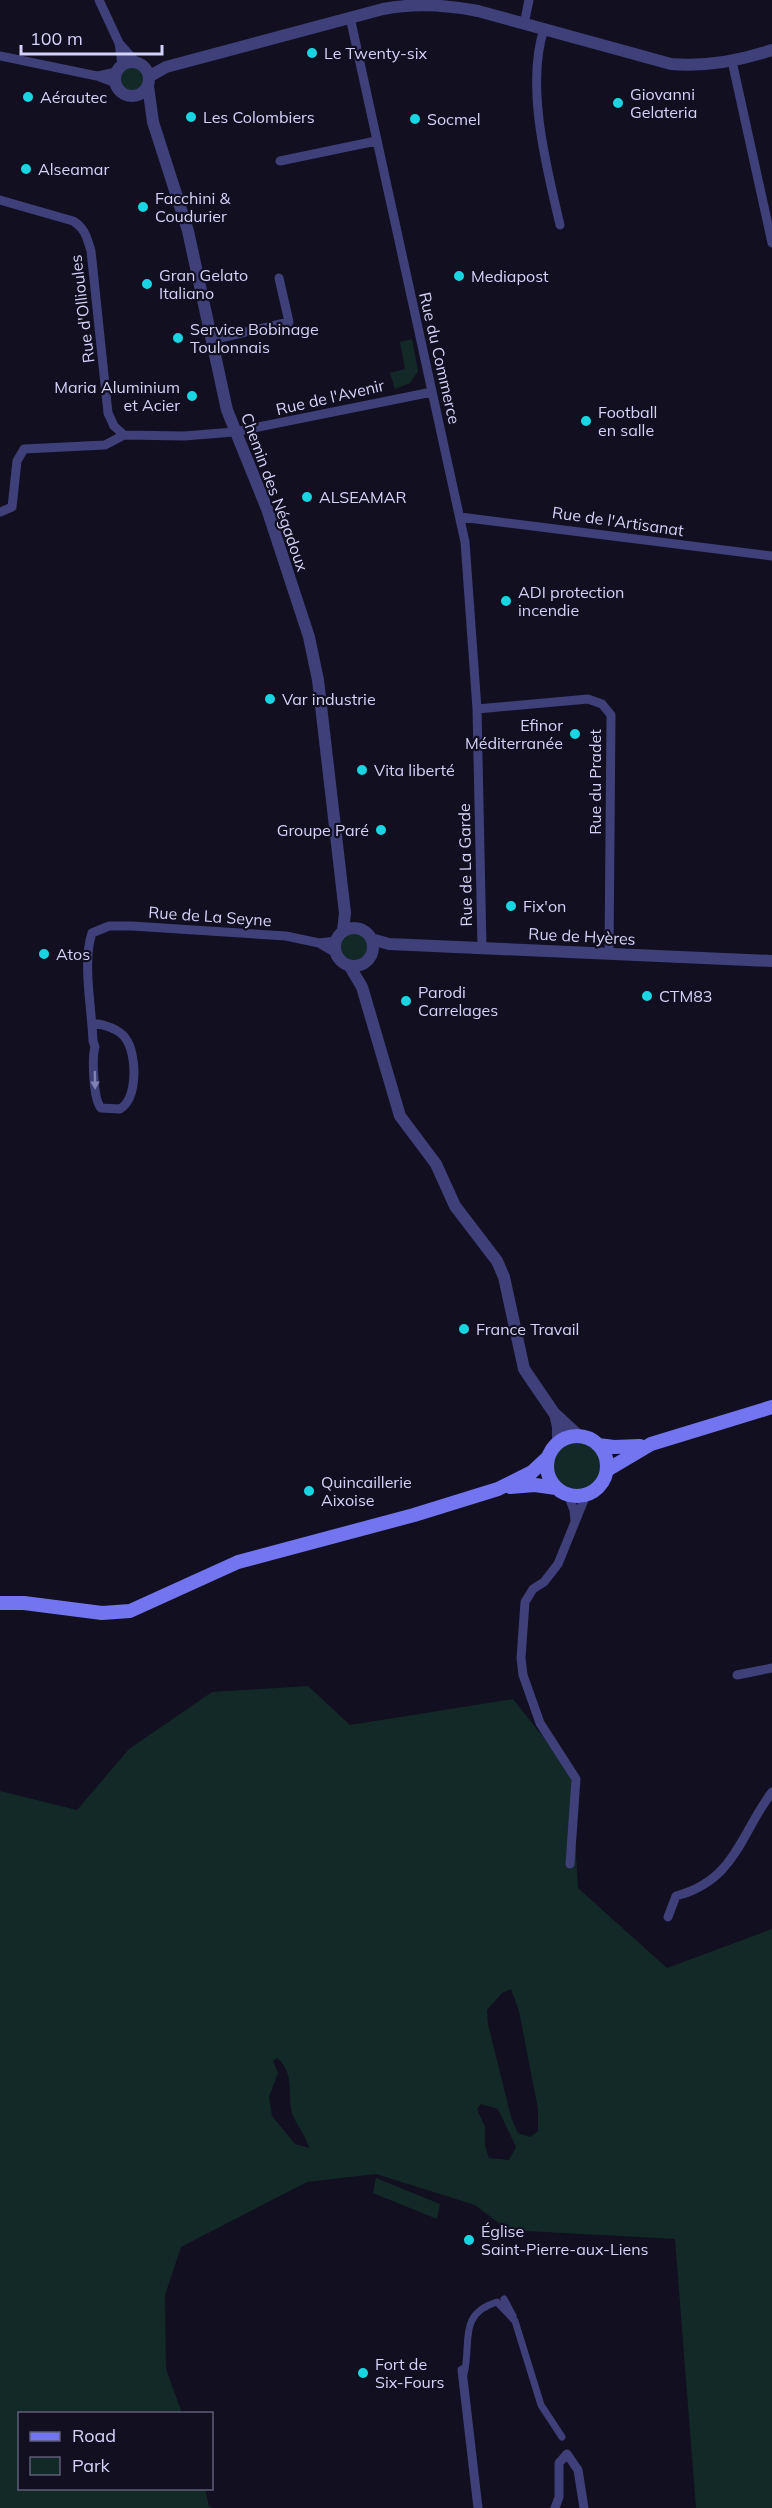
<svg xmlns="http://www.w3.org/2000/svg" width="772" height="2508" viewBox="0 0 772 2508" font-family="Mulish,sans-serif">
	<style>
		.green { fill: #132927; fill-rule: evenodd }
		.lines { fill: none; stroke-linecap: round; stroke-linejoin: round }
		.pedestrian { stroke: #3f3f7a; stroke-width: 7 }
		.minor { stroke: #3f3f7a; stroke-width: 9 }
		.tertiary { stroke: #3f3f7a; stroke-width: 12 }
		.secondary { stroke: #7375f0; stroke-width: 14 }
		.oneway { fill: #8281b4 }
		.poi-dot { fill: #18d5e1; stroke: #110f20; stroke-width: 2 }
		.labels { text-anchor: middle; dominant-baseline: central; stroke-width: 4.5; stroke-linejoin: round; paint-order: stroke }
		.poi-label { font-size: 16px; fill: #d5d2fa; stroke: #110f20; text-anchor: start }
		.street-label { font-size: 16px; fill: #d5d2fa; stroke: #110f20 }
	</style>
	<rect width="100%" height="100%" fill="#110f20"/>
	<path class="green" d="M115 78a17 17 0 1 1 34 0a17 17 0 1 1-34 0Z
		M412 339 418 371 410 383 395 389 390 373 405 369 400 342Z
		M335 947a19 19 0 1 1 38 0a19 19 0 1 1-38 0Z
		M547 1466a30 30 0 1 1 60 0a30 30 0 1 1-60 0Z
		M308 1686 350 1725 513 1699 571 1772 578 1888 667 1968 772 1929V2508H696L675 2239 508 2230 475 2205 376 2174 307 2182 181 2247 165 2295 166 2369 182 2413 20 2414V2488L205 2489 209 2506 213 2508H0V1791L77 1810 129 1749 212 1692ZM511 1989 519 2011 538 2109V2131L530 2137 518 2133 511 2117 488 2024 487 2010 502 1993ZM277 2058C295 2073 287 2092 292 2113 296 2125 306 2135 309 2148L295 2144 272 2116 269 2097 278 2073 273 2061ZM481 2104 498 2109 516 2147 509 2160 489 2158 485 2146V2127L477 2109Z
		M376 2178 440 2204 437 2219 373 2193Z"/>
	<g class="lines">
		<path class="pedestrian" d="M504 2299 513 2316
			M464 2374C472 2344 457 2314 497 2302L515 2321 541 2405 562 2437"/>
		<path class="minor" d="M99 0 119 43
			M350 17 465 542 477 709 482 947
			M524 24 529 0
			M544 29C525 86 547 169 560 225
			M0 56 97 76 116 83
			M732 61 772 243
			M122 65 119 43 135 61
			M98 76 116 72
			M280 161 376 141
			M0 200 73 221C85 228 87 238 91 251L108 413 114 426 124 435
			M212 340 289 322 279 278
			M0 512 12 507 17 461 24 449 105 445 124 435 184 436 234 432 432 392
			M460 517 772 556
			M477 709 588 699 602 704 611 715 609 954
			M336 953 319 943 336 941
			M92 1023C103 1024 120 1029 126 1039 137 1055 138 1098 120 1109L101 1108C93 1099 92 1057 95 1047L93 1041C92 1010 82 962 92 933L109 926H132L286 936 319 943
			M568 1495 574 1510 575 1521
			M737 1675 772 1668
			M570 1864 576 1779 540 1723 523 1675 521 1658 525 1602 533 1589 544 1582 558 1564 586 1495
			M668 1917 676 1896C736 1880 740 1834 772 1792
			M462 2370 478 2508
			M555 2508 559 2497V2463L567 2454 578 2470 584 2508"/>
		<path class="tertiary" d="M115 79a17 17 0 1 1 34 0a17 17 0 1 1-34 0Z
			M150 76 166 67 383 9C414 3 447 5 478 11L671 64C706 67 739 61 772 50
			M148 86 153 122 188 231 227 410 267 509 309 637 318 680 345 913 343 931
			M335 947a19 19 0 1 1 38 0a19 19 0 1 1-38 0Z
			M371 939 389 944 772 961
			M349 965 362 987 400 1116 436 1164 455 1206 497 1261 504 1277 524 1369 554 1413 579 1436
			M555 1414 558 1427V1442"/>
		<path class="secondary" d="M547 1466a30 30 0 1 1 60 0a30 30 0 1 1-60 0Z
			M598 1445 614 1447 640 1446
			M607 1470 651 1444 772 1407
			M510 1487 535 1485 556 1488
			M0 1603H24L102 1613 130 1611 238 1562 414 1515 498 1489 532 1472 547 1458"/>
	</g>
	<defs><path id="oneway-solid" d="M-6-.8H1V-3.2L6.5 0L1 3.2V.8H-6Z" transform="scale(1.5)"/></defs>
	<use class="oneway" href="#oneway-solid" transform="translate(95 1080) rotate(89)"/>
	<g class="poi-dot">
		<circle cx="312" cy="53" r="6"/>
		<circle cx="28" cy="97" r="6"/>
		<circle cx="618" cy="103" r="6"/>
		<circle cx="191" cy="117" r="6"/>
		<circle cx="415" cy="119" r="6"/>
		<circle cx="26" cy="169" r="6"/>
		<circle cx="143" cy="207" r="6"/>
		<circle cx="459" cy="276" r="6"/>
		<circle cx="147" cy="284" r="6"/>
		<circle cx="178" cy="338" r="6"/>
		<circle cx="192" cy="396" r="6"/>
		<circle cx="586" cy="421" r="6"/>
		<circle cx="307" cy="497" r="6"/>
		<circle cx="506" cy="601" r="6"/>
		<circle cx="270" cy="699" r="6"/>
		<circle cx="575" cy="734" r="6"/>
		<circle cx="362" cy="770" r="6"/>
		<circle cx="381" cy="830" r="6"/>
		<circle cx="511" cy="906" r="6"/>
		<circle cx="44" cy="954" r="6"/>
		<circle cx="647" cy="996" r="6"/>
		<circle cx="406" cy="1001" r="6"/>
		<circle cx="464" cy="1329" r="6"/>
		<circle cx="309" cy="1491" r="6"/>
		<circle cx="469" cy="2240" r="6"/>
		<circle cx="363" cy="2373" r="6"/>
	</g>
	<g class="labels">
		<g class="poi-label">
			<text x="324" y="53">Le Twenty-six</text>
			<text x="630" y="94">Giovanni<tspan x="630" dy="18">Gelateria</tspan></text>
			<text x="40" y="97">Aérautec</text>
			<text x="203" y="117">Les Colombiers</text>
			<text x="427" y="119">Socmel</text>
			<text x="38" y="169">Alseamar</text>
			<text x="155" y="198">Facchini &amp;<tspan x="155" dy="18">Coudurier</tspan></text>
			<text x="159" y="275">Gran Gelato<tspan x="159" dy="18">Italiano</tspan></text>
			<text x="471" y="276">Mediapost</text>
			<text x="190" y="329">Service Bobinage<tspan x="190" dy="18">Toulonnais</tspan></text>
			<text x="180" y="387" text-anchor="end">Maria Aluminium<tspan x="180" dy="18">et Acier</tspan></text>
			<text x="598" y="412">Football<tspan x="598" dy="18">en salle</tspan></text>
			<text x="319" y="497">ALSEAMAR</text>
			<text x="518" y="592">ADI protection<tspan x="518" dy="18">incendie</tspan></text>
			<text x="282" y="699">Var industrie</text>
			<text x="563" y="725" text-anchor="end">Efinor<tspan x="563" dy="18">Méditerranée</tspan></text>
			<text x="374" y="770">Vita liberté</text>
			<text x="369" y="830" text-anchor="end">Groupe Paré</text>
			<text x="523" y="906">Fix'on</text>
			<text x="56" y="954">Atos</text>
			<text x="418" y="992">Parodi<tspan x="418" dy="18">Carrelages</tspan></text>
			<text x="659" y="996">CTM83</text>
			<text x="476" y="1329">France Travail</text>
			<text x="321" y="1482">Quincaillerie<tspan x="321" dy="18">Aixoise</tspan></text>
			<text x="481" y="2231">Église<tspan x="481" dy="18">Saint-Pierre-aux-Liens</tspan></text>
			<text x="375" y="2364">Fort de<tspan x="375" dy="18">Six-Fours</tspan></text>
		</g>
		<g class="street-label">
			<text transform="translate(82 309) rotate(-97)">Rue d'Ollioules</text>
			<text transform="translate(440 358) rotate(77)">Rue du Commerce</text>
			<text transform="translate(330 397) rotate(-13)">Rue de l'Avenir</text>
			<text transform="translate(275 492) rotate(70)">Chemin des Négadoux</text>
			<text transform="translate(618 521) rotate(8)">Rue de l'Artisanat</text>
			<text transform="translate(595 782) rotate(-90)">Rue du Pradet</text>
			<text transform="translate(465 865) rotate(-91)">Rue de La Garde</text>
			<text transform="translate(210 916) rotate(4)">Rue de La Seyne</text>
			<text transform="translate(582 936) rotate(3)">Rue de Hyères</text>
		</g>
	</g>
	<rect x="18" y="2412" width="195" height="78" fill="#110f20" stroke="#5f5d77" stroke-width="1.5"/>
	<rect x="30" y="2432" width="30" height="9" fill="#7375f0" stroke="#5f5d77" stroke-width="1.5"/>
	<text x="72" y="2442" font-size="18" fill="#d5d2fa">Road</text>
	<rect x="30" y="2457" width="30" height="18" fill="#132927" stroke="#5f5d77" stroke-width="1.5"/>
	<text x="72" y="2472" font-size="18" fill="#d5d2fa">Park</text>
	<path d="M21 45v9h141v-9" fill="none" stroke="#d5d2fa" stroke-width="3"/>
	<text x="30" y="45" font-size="18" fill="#d5d2fa" stroke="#110f20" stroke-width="4.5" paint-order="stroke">100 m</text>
</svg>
